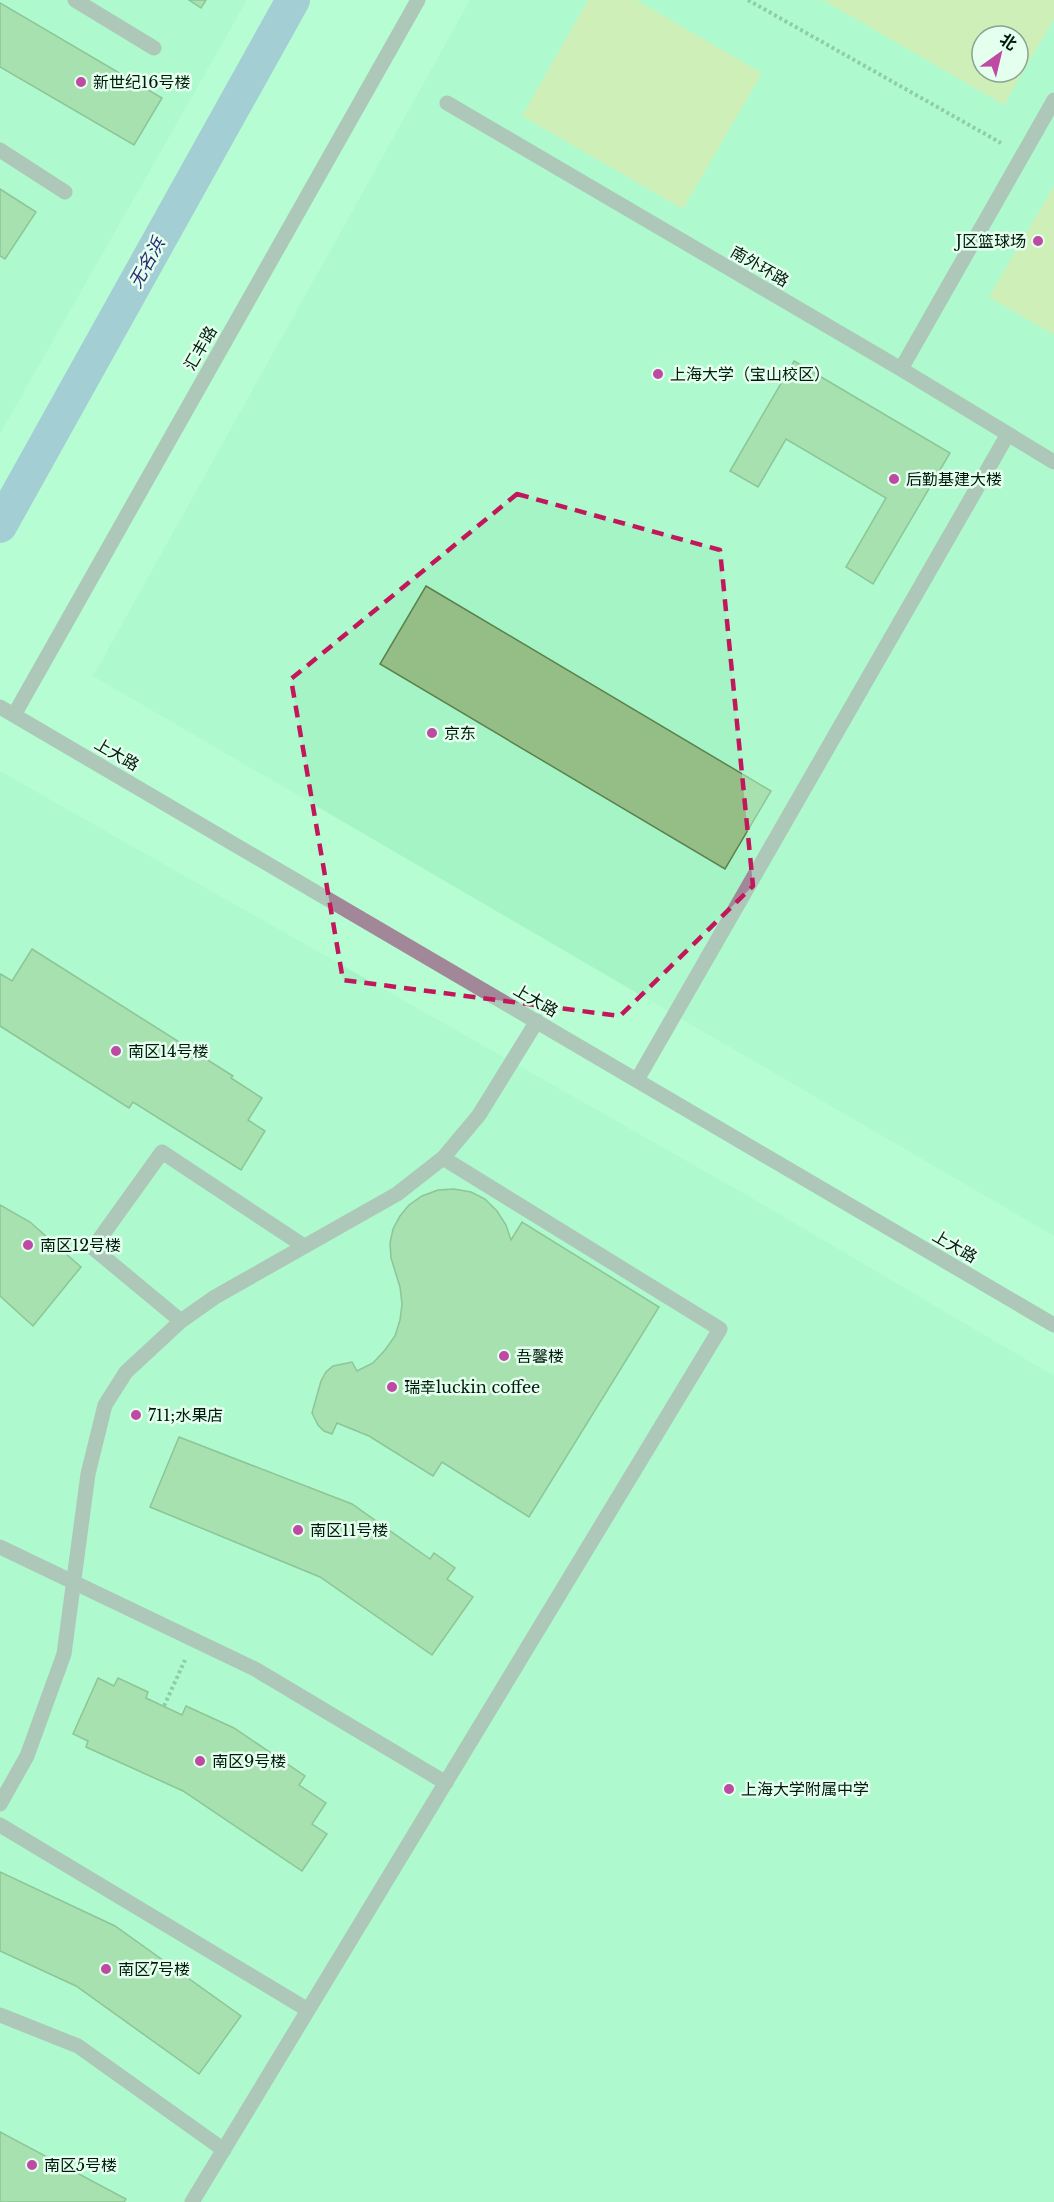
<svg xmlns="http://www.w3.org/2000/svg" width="1054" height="2202" viewBox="0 0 1054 2202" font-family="'Libre Baskerville','Noto Sans SC',serif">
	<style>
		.built { fill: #a5f4c6; fill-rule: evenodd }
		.green { fill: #ecdd94; fill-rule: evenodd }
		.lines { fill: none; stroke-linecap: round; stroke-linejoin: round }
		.canal { stroke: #8c94d5; stroke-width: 34 }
		.building { fill: #94be86; stroke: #5b824d; stroke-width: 1.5 }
		.path { stroke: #5f9074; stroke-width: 4; stroke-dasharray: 3 3; stroke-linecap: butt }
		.minor { stroke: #a28799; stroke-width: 15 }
		.marked { fill: none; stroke: #c2185b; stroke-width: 4.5; stroke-dasharray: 12 8; stroke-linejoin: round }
		.poi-dot { fill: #be4aa3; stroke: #e4ffee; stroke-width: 2 }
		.labels { text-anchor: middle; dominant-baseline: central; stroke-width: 5; stroke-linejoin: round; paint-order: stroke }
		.poi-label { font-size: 16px; fill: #001a0c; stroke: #e4ffee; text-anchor: start }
		.street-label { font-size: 16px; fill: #001a0c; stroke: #e4ffee }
		.water-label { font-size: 18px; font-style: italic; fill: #2a2873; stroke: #e4ffee }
	</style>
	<rect width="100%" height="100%" fill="#b6fdd3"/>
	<path class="built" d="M0 0H247L0 434Z
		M470 0H1054V1236L93 676ZM982 36H1018V72H982Z
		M0 771 757 1201 1054 1376V2202H0Z"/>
	<path class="green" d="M588 0H636L762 73 683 209 522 116Z
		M823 0H1054V19L1004 105ZM982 36H1018V72H982Z
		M1054 186V335L989 297Z"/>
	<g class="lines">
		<path class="canal" d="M0 526 293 0"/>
	</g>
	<path class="building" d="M189 0H206L201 8Z
		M0 3 162 98 134 145 0 67Z
		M0 189 36 212 5 259 0 256Z
		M794 361 950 453 873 584 846 567 886 498 786 439 758 487 730 471Z
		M426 586 771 791 725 869 380 664Z
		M32 949 233 1076 231 1078 262 1098 248 1120 265 1131 241 1170 133 1102 129 1108 0 1026V976L1 974 12 981Z
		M454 1189 471 1192 485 1199 497 1211 506 1225 511 1240 522 1222 659 1307 529 1517 442 1462 433 1476 369 1436 337 1423 332 1434 324 1431 318 1425 312 1413 321 1381 326 1372 333 1366 352 1362 357 1371 373 1363 385 1350 395 1336 400 1320 402 1304 400 1287 391 1258 390 1243 393 1229 400 1216 409 1205 422 1196 438 1190Z
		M0 1205 30 1222 81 1267 33 1326 0 1296Z
		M179 1437 352 1504 430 1559 434 1553 455 1568 447 1579 473 1597 432 1655 320 1577 150 1507Z
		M98 1678 114 1686 118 1678 148 1692 146 1698 182 1715 186 1706 234 1728 305 1776 299 1785 326 1803 312 1824 327 1834 302 1871 183 1791 86 1747 88 1741 73 1734Z
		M0 1872 115 1926 241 2016 199 2074 76 1986 0 1951Z
		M0 2131V2132L126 2199 124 2202H0Z"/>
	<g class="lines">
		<path class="path" d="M748 0 1001 143
			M164 1706 185 1660"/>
		<path class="minor" d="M75 0 154 48
			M447 103 901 369 1054 462
			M0 150 65 192
			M901 369 1054 100
			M0 707 1054 1325
			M14 715 418 0
			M637 1080 1008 434
			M181 1321 93 1248 162 1152 304 1246
			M0 1547 255 1669 446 1783
			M0 1804 27 1756 64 1654 88 1474 105 1405 126 1372 181 1321 215 1297 397 1194 443 1158 479 1115 537 1021
			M0 1825 308 2010
			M0 2015 78 2046 224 2150
			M192 2202 720 1329 443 1158"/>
	</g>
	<path d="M0 0H1054V2202H0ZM517 494 720 550 753 886 620 1016 343 980 291 679Z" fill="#b6fdd3" fill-opacity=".55" fill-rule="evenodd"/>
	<path class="marked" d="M517 494 720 550 753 886 620 1016 343 980 291 679Z"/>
	<g class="poi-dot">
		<circle cx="81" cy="82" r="6"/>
		<circle cx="1038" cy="241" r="6"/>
		<circle cx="658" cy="374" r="6"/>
		<circle cx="894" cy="479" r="6"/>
		<circle cx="432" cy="733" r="6"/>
		<circle cx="116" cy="1051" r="6"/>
		<circle cx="28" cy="1245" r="6"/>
		<circle cx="504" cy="1356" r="6"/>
		<circle cx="392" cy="1387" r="6"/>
		<circle cx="136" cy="1415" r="6"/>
		<circle cx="298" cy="1530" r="6"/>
		<circle cx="200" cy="1761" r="6"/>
		<circle cx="729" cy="1789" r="6"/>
		<circle cx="106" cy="1969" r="6"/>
		<circle cx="32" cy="2165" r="6"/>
	</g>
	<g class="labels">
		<g class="poi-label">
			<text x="93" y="82">新世纪16号楼</text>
			<text x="1026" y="241" text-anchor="end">J区篮球场</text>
			<text x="670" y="374">上海大学（宝山校区）</text>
			<text x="906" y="479">后勤基建大楼</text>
			<text x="444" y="733">京东</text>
			<text x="128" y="1051">南区14号楼</text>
			<text x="40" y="1245">南区12号楼</text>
			<text x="516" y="1356">吾馨楼</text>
			<text x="404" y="1387">瑞幸luckin coffee</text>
			<text x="148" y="1415">711;水果店</text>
			<text x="310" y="1530">南区11号楼</text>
			<text x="212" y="1761">南区9号楼</text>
			<text x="741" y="1789">上海大学附属中学</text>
			<text x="118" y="1969">南区7号楼</text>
			<text x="44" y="2165">南区5号楼</text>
		</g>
		<g class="street-label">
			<text transform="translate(760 266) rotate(30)">南外环路</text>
			<text transform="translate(200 348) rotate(-60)">汇丰路</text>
			<text transform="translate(117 754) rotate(30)">上大路</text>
			<text transform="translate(536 1000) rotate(30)">上大路</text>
			<text transform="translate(955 1246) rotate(30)">上大路</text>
		</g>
		<g class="water-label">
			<text transform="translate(147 263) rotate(-61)">无名浜</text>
		</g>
	</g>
	<g transform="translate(1000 54) rotate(34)"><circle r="28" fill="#e4ffee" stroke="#89a394" stroke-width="1.5"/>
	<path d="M0-4.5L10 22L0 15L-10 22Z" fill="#be4aa3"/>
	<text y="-9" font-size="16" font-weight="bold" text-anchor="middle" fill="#001a0c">北</text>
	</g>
</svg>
